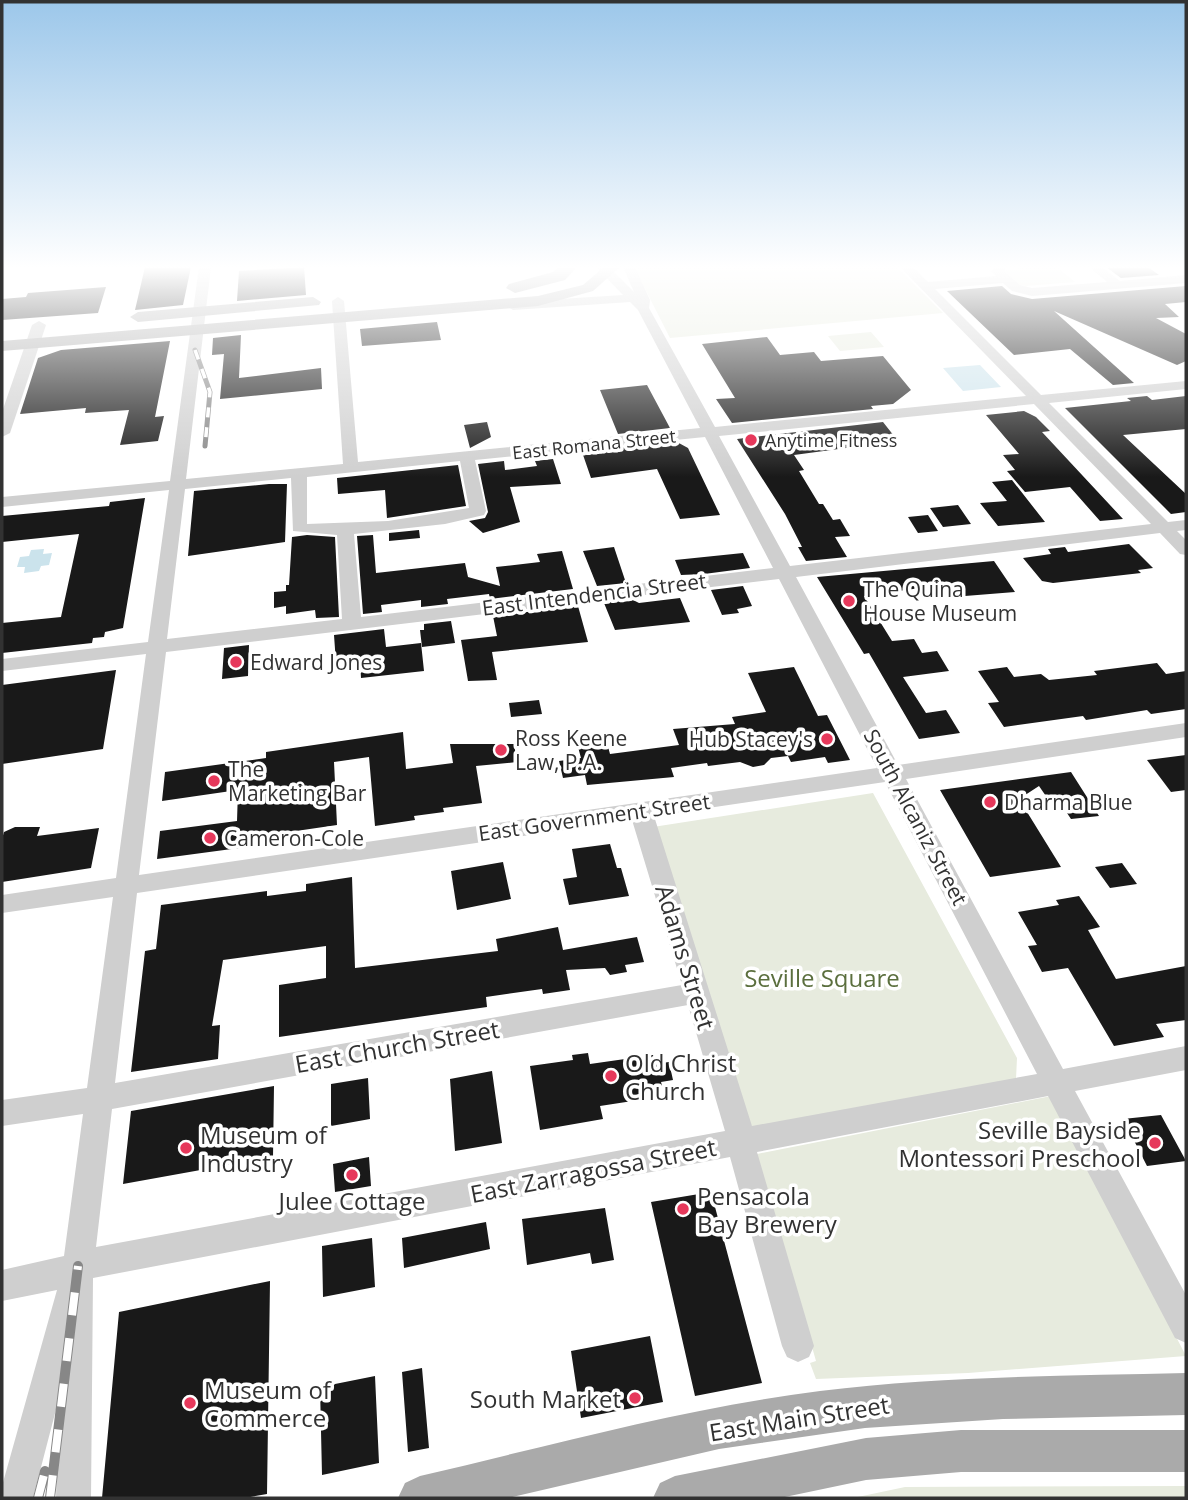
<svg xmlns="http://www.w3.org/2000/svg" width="1188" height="1500" viewBox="0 0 1188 1500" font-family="'Open Sans',sans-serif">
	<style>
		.green { fill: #e7ebde }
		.water { fill: #cbe3ec }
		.building { fill: #191919 }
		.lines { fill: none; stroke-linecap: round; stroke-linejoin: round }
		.minor { fill: #cfcfcf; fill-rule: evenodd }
		.major { fill: #aaa; fill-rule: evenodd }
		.highway { fill: #999; fill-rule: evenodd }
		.rail-far1-casing { stroke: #878787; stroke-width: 5 }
		.rail-casing { stroke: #878787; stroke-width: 10 }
		.rail-far1 { stroke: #fff; stroke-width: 3.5; stroke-dasharray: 10; stroke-linecap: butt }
		.rail { stroke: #fff; stroke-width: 8; stroke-dasharray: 23; stroke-linecap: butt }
		.poi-dot { fill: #e6385b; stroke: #fff; stroke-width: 2.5 }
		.labels { text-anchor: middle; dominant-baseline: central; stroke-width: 7; stroke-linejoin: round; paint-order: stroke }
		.far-poi-label { font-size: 18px; fill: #323232; stroke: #fff; text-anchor: start }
		.far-street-label { font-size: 18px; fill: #323232; stroke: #fff }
		.poi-label { font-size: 21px; fill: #323232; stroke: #fff; text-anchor: start }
		.street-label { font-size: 21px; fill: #323232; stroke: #fff }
		.near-street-label { font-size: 24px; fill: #323232; stroke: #fff }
		.near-park-label { font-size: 24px; fill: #5b6f3e; stroke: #fff }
		.near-poi-label { font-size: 24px; fill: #323232; stroke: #fff; text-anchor: start }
	</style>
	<rect width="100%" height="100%" fill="#fff"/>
	<path class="green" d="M634 267H897L943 313 670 338Z
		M1025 267H1057L1075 282 1026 286 1020 285 1003 271Z
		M871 332 884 347 840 351 828 336Z
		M873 793 1017 1058 1016 1079 752 1127 640 829Z
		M1051 1096 1186 1356 968 1373 816 1379 810 1363 816 1361 757 1154Z
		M1186 1486V1498H853L905 1487Z"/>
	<path class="water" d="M980 365 1001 387 963 391 943 368Z
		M44 549 43 554 52 553 49 565 41 566 39 571 24 573 25 567H17L20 557 29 556 31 550Z"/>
	<path class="building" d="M145 267H191L183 305 135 310Z
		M304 267 306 295 237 301 239 271Z
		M1106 267H1148L1159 275 1121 278Z
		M1002 286 1011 294 1032 299 1186 286V302L1165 304 1179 317 1156 318 1186 334V361L1177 365 1054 311 1134 383 1113 385 1070 349 1014 355 947 291Z
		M106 287 98 313 2 320V299L26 297 28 293Z
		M437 322 441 340 362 346 360 329Z
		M241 335 239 378 321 368 322 389 220 399 224 354 212 355 213 338Z
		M767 337 780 355 814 352 821 361 883 356 911 390 893 404 871 406 873 409 732 423 716 399 735 398 702 344Z
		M170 341 155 417 164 416 158 441 120 445 129 410 85 413 86 408 20 414 38 358 61 350Z
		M647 385 670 428 618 434 600 390Z
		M1147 396 1152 400 1186 396V429L1123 435 1186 494V512L1171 514 1065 408 1131 401 1127 398Z
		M1024 411 1036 417 1050 431 1042 432 1123 519 1100 521 1070 487 1025 492 1007 471 1015 470 1003 455 1019 454 986 415Z
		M487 422 491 437 470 448 464 425Z
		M883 422 898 441 794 455 804 470 799 471 819 504H823L833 520 840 519 850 536 835 537 847 557 806 561 798 547H802L785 514 737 439Z
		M677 442 688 448 720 515 680 519 657 469 591 478 582 452Z
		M553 459 561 484 510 487 520 522 483 533 469 521 485 518 488 512 478 464 504 461 505 470 537 466 535 461Z
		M458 465 466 506 387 518 385 490 338 494 337 478Z
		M1012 480 1045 522 998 526 980 503 1007 501 992 482Z
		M269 484H287L285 542 188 556 194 491Z
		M145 498 123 628 105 632 104 637 93 638 92 643 2 653V623L61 617 79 534 2 542V516L109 506 110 502Z
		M958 505 971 524 943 527 930 508Z
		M928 515 938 531 918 533 908 517Z
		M419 530 420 538 389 541V533Z
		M307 535 335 537 339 617 316 618 315 610 286 614V606L274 608V592L286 591V585H289L292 537Z
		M373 535 376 573 465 563 468 577 500 586 496 567 540 562 537 554 562 551 573 589 490 599 489 594 447 599 448 604 421 607V600L381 605 382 612 363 614 357 536Z
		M1129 544 1153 568 1138 570 1141 573 1053 583 1042 581 1023 558 1051 554 1048 549 1065 547 1068 552Z
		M614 547 626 583 597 586 583 551Z
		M743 553 750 568 704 574 681 575 675 560Z
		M994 561 1015 592 965 596 960 589 923 594 920 588 864 596 892 641 914 639 922 653 937 651 949 671 903 677 926 713 946 710 960 733 919 739 869 653 864 654 817 577Z
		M743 586 752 606 737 609 739 613 722 615 711 590Z
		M680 598 690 622 615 630 604 603 631 599 639 603Z
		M578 606 588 642 492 652 497 680 468 681 461 640 497 636 493 616Z
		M451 621 455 643 422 647 420 630H424V624Z
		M384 629 386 647 421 643 424 671 361 678 360 660 336 663 334 635Z
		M249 645 248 676 222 679 224 648Z
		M1157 663 1166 674 1186 671V709L1151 714 1147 710 1086 720 1083 716 1004 727 988 703 999 702 978 671 1007 667 1014 677 1041 674 1049 680 1097 675 1094 671Z
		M794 667 818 716 827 715 850 760 828 763 825 757 791 762 788 756 771 758 764 765 753 767 740 762 708 766 707 763 671 768 674 777 587 785 585 775 563 778 559 761 581 758 578 747 607 743 610 754 679 745 673 729 735 724 732 717 766 712 748 673Z
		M116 670 103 749 2 764V685Z
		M539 700 542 714 511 717 509 703Z
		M403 732 406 769 453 763 450 744H514L517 762 476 766 482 803 443 808 444 812 414 816 415 820 375 826 369 757 334 762 337 825 262 836 261 845 157 859 160 831 237 821 238 790 162 801 165 772 266 758V752Z
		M1186 755V790L1171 792 1147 760Z
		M1071 772 1099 816 1071 819 1059 801 1050 802 1039 786 1019 799 1061 867 990 877 940 790Z
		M15 827H40L37 836 99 828 91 868 2 882V839L4 832Z
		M610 844 617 868H621L629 896 569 905 563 879 577 877 572 849Z
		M503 862 511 899 457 910 451 871Z
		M1122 863 1137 884 1110 888 1095 867Z
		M352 877 355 968 498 951 496 939 558 927 563 950 637 937 644 962 625 965 627 972 610 975 605 968 566 970 570 990 543 994 542 989 486 997 487 1007 279 1037V985L326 978V946L223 960 212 1026 220 1025 218 1059 131 1072 145 951 156 949 161 905 267 891V896L306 891V884Z
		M1079 896 1100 927 1088 930 1116 979 1186 966V1020L1156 1024 1164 1037 1114 1046 1068 968 1042 972 1028 946 1037 945 1018 912 1059 905 1056 900Z
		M588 1053 590 1064 653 1055 655 1064 669 1062 673 1080 661 1082 665 1096 600 1106 603 1119 540 1130 530 1066 573 1060 572 1055Z
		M492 1071 502 1143 455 1151 450 1079Z
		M368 1078 370 1119 331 1126V1084Z
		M274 1086 273 1157 123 1184 131 1111Z
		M1161 1115 1186 1161 1147 1166 1123 1119Z
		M369 1157 371 1186 335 1192 333 1164Z
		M711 1192 762 1383 695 1396 651 1202Z
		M605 1208 614 1260 592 1264 590 1253 527 1265 522 1219Z
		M486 1222 490 1249 404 1268 402 1238Z
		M372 1238 375 1287 323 1297 322 1246Z
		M270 1281 267 1494 245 1498H102L119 1312Z
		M650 1336 663 1402 581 1418 571 1351Z
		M422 1368 429 1448 408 1452 402 1372Z
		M375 1376 379 1463 322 1475 320 1387Z"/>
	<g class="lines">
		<path class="minor" d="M199 267H211L186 479 343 464 332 301 338 297 344 301 358 462 700 428 638 310 630 302 513 310 507 306 513 302 623 295 596 267H609L634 292 623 267H635L650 300 649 308 715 427 1026 396 900 267H913L928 282 996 276 991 271 994 267H1007L1004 271 1020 285 1032 288 1107 282 1089 267H1102L1120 281 1186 275V283L1032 296 1012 291 1003 283 935 289 1041 395 1186 381V389L1049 403 1168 522 1186 520V530L1177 531 1186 540V555L1180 554 1160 533 796 577 898 765 1186 723V737L906 779 1063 1069 1186 1046V1070L1075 1091 1186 1295V1343L1175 1338 1048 1096 757 1152 814 1346 809 1357 798 1362 787 1357 782 1346 730 1157 93 1278 91 1498H56L59 1398 33 1498H2V1486L57 1290 2 1301V1270L64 1256 83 1114 2 1126V1100L87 1088 113 897 2 913V895L116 878 146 654 2 671V659L148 642 169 490 2 507V497L170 481ZM1034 404 1151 524 790 566 719 436ZM705 437 773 568 361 617 354 534 445 524 484 515 486 511 475 460ZM460 461 469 508 388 521 307 524V477ZM291 478 293 531 337 535 342 619 167 639 185 489ZM779 579 877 768 139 875 166 652ZM885 782 1037 1074 752 1126 654 816ZM632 820 682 985 115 1083 137 893ZM688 1005 725 1131 96 1247 112 1109Z
			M39 321 46 325 10 433 2 437V412L32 325Z"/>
		<path class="major" d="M604 267H620L593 291 538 306 2 351V341L538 296 583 285Z
			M313 297 321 302 319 305 138 322 130 317 138 312Z
			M1186 1373V1415L1003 1419 865 1428 719 1449 508 1498H398L405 1483 420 1476C553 1445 685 1408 820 1391 941 1376 1064 1376 1186 1373Z
			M961 1430H1186V1472H961L866 1480 780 1498H653L660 1483 675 1476 866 1438Z"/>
		<path class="highway" d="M559 267H577L565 280 515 293 506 288 509 284 553 272Z"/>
		<g class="rail-far1-casing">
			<path id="rail-far1" d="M195 350 210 392 205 446"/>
		</g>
		<g class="rail-casing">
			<path id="rail" d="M38 1498 45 1471
				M50 1498 78 1266"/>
		</g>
		<use href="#rail-far1" class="rail-far1"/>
		<use href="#rail" class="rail"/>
	</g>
	<linearGradient id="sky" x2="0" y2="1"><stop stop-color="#9cc7ea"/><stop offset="0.56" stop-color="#fff"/><stop offset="1" stop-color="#fff" stop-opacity="0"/></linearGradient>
	<rect width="1188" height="477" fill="url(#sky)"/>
	<g class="poi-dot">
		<circle cx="751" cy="440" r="7"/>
		<circle cx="849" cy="601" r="7"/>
		<circle cx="236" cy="662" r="7"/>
		<circle cx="827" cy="739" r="7"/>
		<circle cx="501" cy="750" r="7"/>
		<circle cx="214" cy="781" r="7"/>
		<circle cx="990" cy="802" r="7"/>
		<circle cx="210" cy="838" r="7"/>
		<circle cx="611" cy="1076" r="7"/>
		<circle cx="1155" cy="1143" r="7"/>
		<circle cx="186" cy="1148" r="7"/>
		<circle cx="352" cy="1175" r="7"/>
		<circle cx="683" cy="1209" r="7"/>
		<circle cx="635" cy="1398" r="7"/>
		<circle cx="190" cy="1403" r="7"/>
	</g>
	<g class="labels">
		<g class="far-poi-label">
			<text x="765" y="440">Anytime Fitness</text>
		</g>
		<g class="far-street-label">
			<text transform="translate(594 444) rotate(-6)">East Romana Street</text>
		</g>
		<g class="poi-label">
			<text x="863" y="589">The Quina<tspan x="863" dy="24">House Museum</tspan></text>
			<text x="250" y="662">Edward Jones</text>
			<text x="515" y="738">Ross Keene<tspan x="515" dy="24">Law, P.A.</tspan></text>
			<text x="813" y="739" text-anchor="end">Hub Stacey's</text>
			<text x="228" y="769">The<tspan x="228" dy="24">Marketing Bar</tspan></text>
			<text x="1004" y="802">Dharma Blue</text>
			<text x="224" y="838">Cameron-Cole</text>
		</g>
		<g class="street-label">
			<text transform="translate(594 594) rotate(-7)">East Intendencia Street</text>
			<text transform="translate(594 817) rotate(-8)">East Government Street</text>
			<text transform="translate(916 817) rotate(62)">South Alcaniz Street</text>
		</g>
		<g class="near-street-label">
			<text transform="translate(686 957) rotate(73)">Adams Street</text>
			<text transform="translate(397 1046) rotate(-10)">East Church Street</text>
			<text transform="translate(593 1170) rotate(-11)">East Zarragossa Street</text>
			<text transform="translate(799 1418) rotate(-9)">East Main Street</text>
		</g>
		<g class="near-park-label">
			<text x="822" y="977">Seville Square</text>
		</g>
		<g class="near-poi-label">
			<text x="625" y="1062">Old Christ<tspan x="625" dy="28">Church</tspan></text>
			<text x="1141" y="1129" text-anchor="end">Seville Bayside<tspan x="1141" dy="28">Montessori Preschool</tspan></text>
			<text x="200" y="1134">Museum of<tspan x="200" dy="28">Industry</tspan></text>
			<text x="697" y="1195">Pensacola<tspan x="697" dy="28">Bay Brewery</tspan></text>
			<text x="352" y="1200" text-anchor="middle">Julee Cottage</text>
			<text x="204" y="1389">Museum of<tspan x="204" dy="28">Commerce</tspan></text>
			<text x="621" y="1398" text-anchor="end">South Market</text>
		</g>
	</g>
	<rect width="1188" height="1500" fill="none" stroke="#323232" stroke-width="7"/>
</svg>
